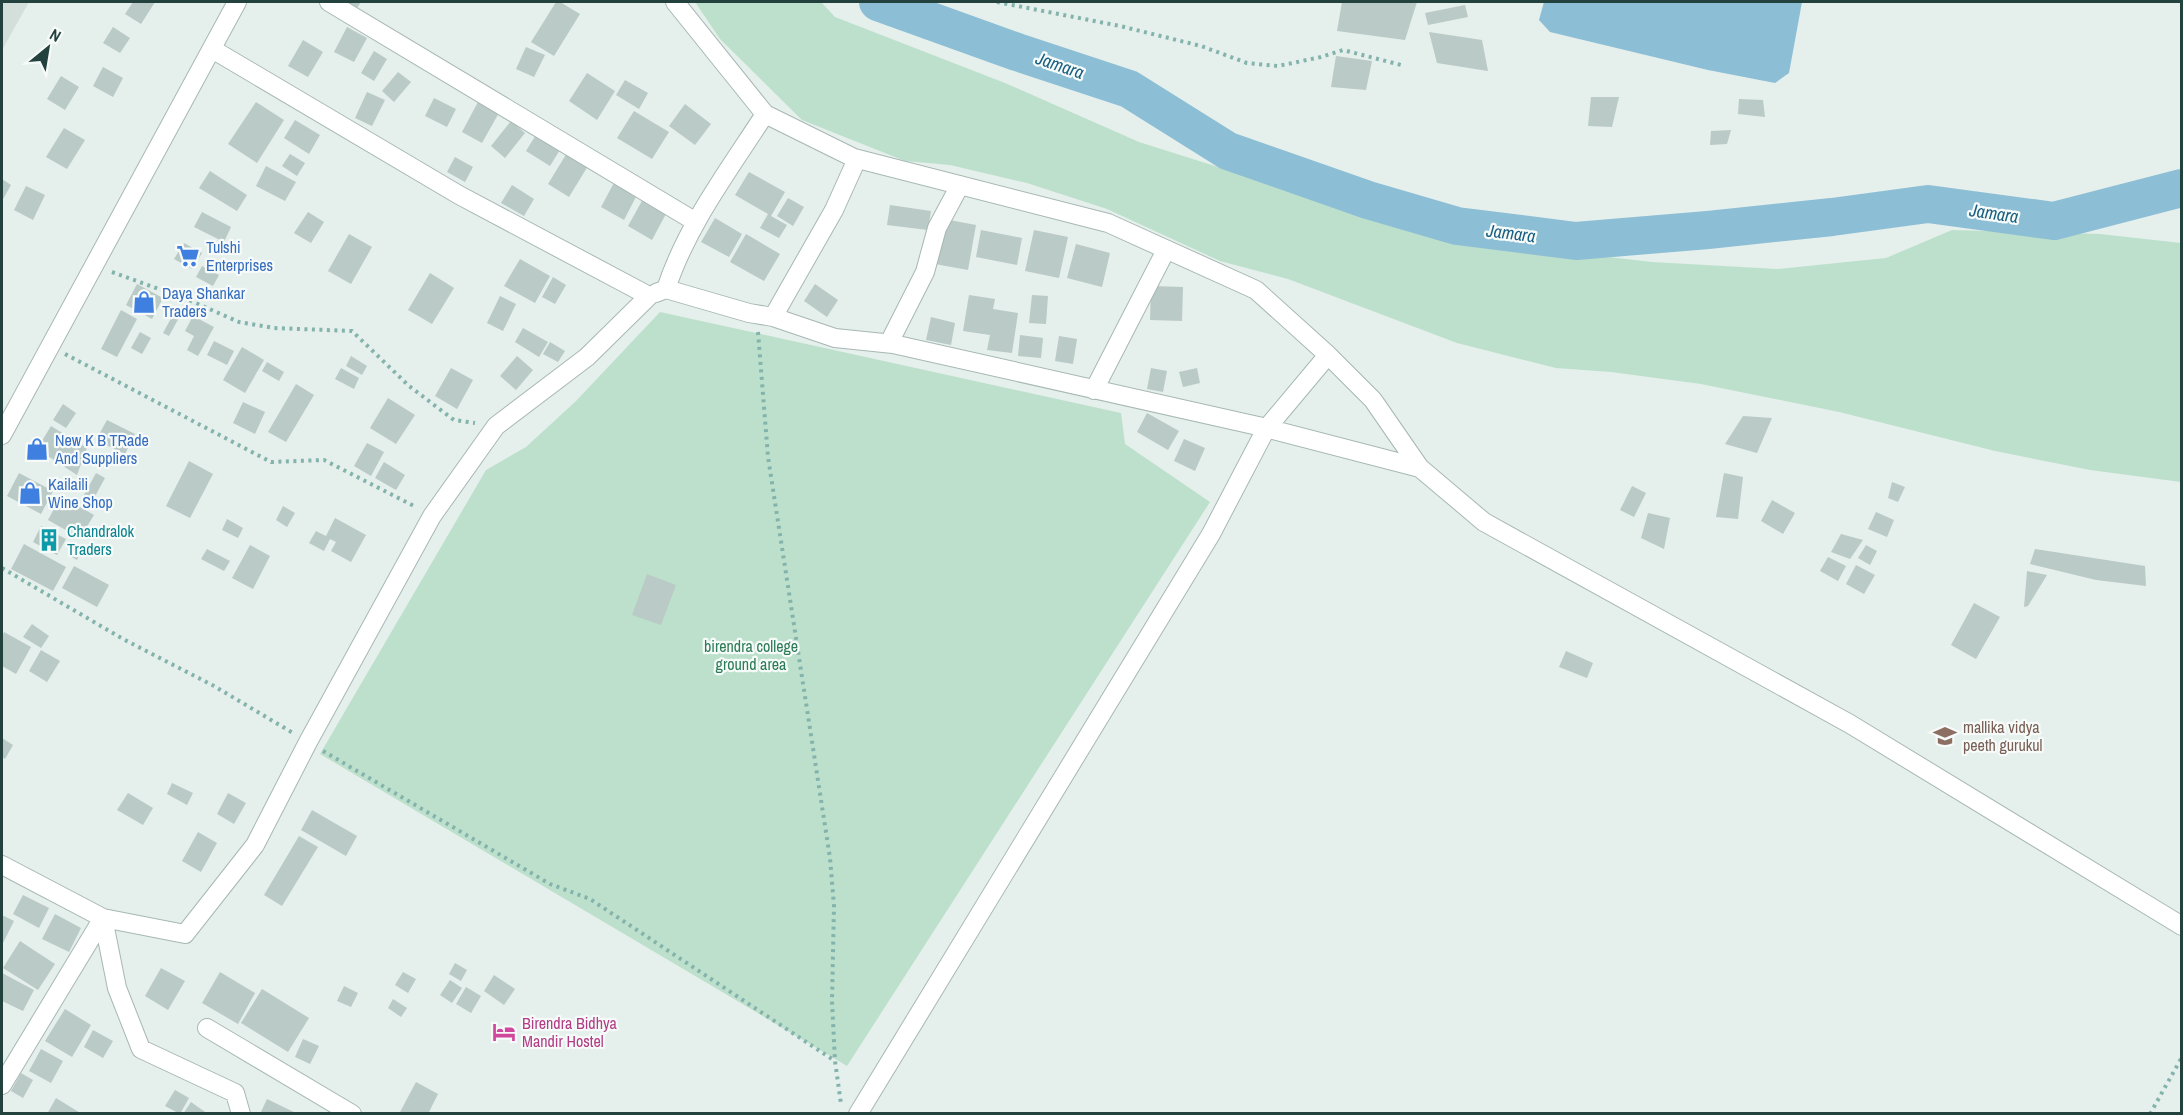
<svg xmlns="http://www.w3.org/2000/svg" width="2183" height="1115" viewBox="0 0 2183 1115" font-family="'Archivo Narrow',sans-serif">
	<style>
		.built { fill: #d3dfdb }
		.green { fill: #bde0cc }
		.water { fill: #8cbed5 }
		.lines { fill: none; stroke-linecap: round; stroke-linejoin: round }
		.river { stroke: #8cbed5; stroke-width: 38 }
		.building { fill: #bacac6 }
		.minor-casing { stroke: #a7b8b4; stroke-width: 20 }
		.path { stroke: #84b3ac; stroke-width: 4; stroke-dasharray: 3 4.5; stroke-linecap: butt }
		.minor { stroke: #fff; stroke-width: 18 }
		.labels { text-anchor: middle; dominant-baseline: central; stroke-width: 4.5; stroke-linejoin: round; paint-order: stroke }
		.shop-label { font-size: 16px; fill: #366cbe; stroke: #f6fbf9; text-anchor: start }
		.culture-label { font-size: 16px; fill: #0d838f; stroke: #f6fbf9; text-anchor: start }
		.park-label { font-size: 16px; fill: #2b7b56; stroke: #f6fbf9 }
		.education-label { font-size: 16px; fill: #785e54; stroke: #f6fbf9; text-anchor: start }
		.hotel-label { font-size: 16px; fill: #b23c85; stroke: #f6fbf9; text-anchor: start }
		.water-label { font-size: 18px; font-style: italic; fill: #1a5f81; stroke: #f6fbf9 }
	</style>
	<rect width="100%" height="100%" fill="#e5efec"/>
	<path class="built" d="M2 2H29L2 50Z"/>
	<path class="green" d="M695 2H821L835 17 1005 83 1139 142 1376 217 1487 243 1652 262 1777 269 1886 258 1952 230 2100 234 2181 243V482L2090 470 1995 451 1839 412 1701 384 1611 372 1556 368 1457 343 1288 279 1220 261 1107 209 1027 183 950 165 905 161 802 120 720 39Z
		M660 312 1121 413 1125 444 1210 502 847 1066 320 754 486 470 526 447 576 401Z"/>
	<path class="water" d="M1544 2H1802L1789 73 1775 83 1708 70 1550 32 1539 20Z"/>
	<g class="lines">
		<path class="river" d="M878 2 1017 52 1129 89 1228 151 1368 200 1457 226 1576 241 1708 230 1832 217 1928 204 2054 221 2182 188"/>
	</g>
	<path class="building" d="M133 2H155L141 24 125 14Z
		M338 2H361L355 11Z
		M556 2H560L580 14 554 56 531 42Z
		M1342 2H1417L1405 40 1337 31Z
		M1465 5 1468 17 1428 25 1425 13Z
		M113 27 130 38 120 53 103 43Z
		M347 27 367 38 354 62 334 52Z
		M1429 32 1482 40 1488 71 1437 63Z
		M303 40 323 52 308 77 288 66Z
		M526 47 545 55 534 77 516 69Z
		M374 51 387 59 374 81 361 73Z
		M1336 56 1372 61 1366 90 1331 87Z
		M103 67 123 78 113 97 93 86Z
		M398 72 411 82 394 102 382 91Z
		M587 73 615 91 597 120 569 101Z
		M61 76 79 87 65 110 47 99Z
		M625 80 648 93 639 109 616 95Z
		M367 92 385 100 372 126 355 118Z
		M1591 97H1619L1612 127 1588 126Z
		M434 98 456 109 447 127 425 116Z
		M1739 99 1763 100 1765 117 1738 114Z
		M479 100 500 111 482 143 462 132Z
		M256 102 284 120 257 163 228 144Z
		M685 104 711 124 695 145 669 126Z
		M634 111 669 132 652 159 617 138Z
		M295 120 320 135 309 154 284 138Z
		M511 121 525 133 505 158 491 146Z
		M64 128 85 140 67 169 46 157Z
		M539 130 563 145 550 166 526 151Z
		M1731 130 1727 144 1710 145 1711 131Z
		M570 148 591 161 569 197 548 184Z
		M290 154 305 163 297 176 282 166Z
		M455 157 473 167 465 182 447 172Z
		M266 166 296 182 285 201 256 186Z
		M210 171 247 195 237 211 199 188Z
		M749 172 785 192 771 216 787 225 779 238 760 228 768 214 735 195Z
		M2 179 11 185 2 201Z
		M616 179 639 191 624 220 601 207Z
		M512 185 534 199 524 216 501 203Z
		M26 186 45 195 33 220 14 210Z
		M788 198 804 207 793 226 777 216Z
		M643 199 667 212 652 240 628 226Z
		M890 205 931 211 928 230 887 225Z
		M202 212 231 227 224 242 194 227Z
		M308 212 324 222 311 243 294 233Z
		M715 218 742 234 729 257 701 242Z
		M944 219 976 225 968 270 935 264Z
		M981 230 1022 238 1017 265 976 257Z
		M1034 230 1068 237 1059 278 1025 271Z
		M349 234 372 247 351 284 328 271Z
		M746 234 780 254 764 281 730 262Z
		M184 243 202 253 192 269 174 259Z
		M1076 244 1110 253 1102 287 1067 278Z
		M520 259 550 276 535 303 504 286Z
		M202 266 219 275 213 286 196 277Z
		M430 273 454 288 432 324 408 310Z
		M553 277 566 285 555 304 542 297Z
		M137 284 163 298 152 319 126 305Z
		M815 284 838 300 827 317 804 301Z
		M1151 286 1183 287 1182 321 1150 320Z
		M969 295 995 299 993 309 1018 313 1012 353 987 350 990 335 963 331Z
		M1032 295 1048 296 1046 324 1029 323Z
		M500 296 516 304 503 331 487 323Z
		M121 310 137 319 117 357 101 349Z
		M175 311 181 314 169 336 163 333Z
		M193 316 214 327 198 356 187 350 194 336 185 331Z
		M931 317 955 323 951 345 926 340Z
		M523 328 548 342 539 357 515 342Z
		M140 332 151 338 142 354 131 348Z
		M1020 335 1043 338 1041 358 1018 356Z
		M1059 336 1077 339 1073 364 1055 361Z
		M214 341 234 351 227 365 207 355Z
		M550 342 565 351 558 362 543 354Z
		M242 347 264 360 245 393 223 380Z
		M351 356 367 366 362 375 346 366Z
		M517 356 533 370 516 390 500 376Z
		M267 362 284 372 279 381 262 371Z
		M341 368 359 378 354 389 335 379Z
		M451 368 473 380 457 409 435 396Z
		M1151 368 1167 371 1163 392 1147 389Z
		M1197 368 1200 383 1183 387 1179 372Z
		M296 384 314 395 286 442 268 432Z
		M388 398 415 415 396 444 370 428Z
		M243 402 265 412 255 434 233 423Z
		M63 404 76 413 66 428 53 420Z
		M1147 413 1179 431 1168 450 1137 432Z
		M1743 416 1772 418 1757 453 1725 444Z
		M107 420 135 434 125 454 96 440Z
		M51 426 87 448 77 475 37 449Z
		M1184 439 1205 448 1195 471 1174 461Z
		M367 443 384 452 371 476 354 466Z
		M189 461 213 474 190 518 166 506Z
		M384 462 405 475 396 490 375 478Z
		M19 473 53 491 41 514 7 496Z
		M96 473 105 478 93 500 84 495Z
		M1724 473 1743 477 1738 519 1716 517Z
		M1892 482 1905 487 1898 502 1888 498Z
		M1632 486 1646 493 1634 517 1620 510Z
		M61 496 94 515 80 538 48 520Z
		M1772 500 1795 513 1783 534 1761 521Z
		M283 506 295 513 287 527 276 520Z
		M1876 512 1894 520 1887 537 1868 529Z
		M1648 513 1670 518 1664 549 1641 538Z
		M335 518 366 535 351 562 331 551 336 542 330 539 324 551 309 543 316 531 326 536Z
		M227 519 243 528 238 538 222 530Z
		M41 526 66 539 57 555 33 542Z
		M1841 534 1863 540 1850 559 1831 552Z
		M24 544 66 567 53 591 11 569Z
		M250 545 270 556 253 589 232 578Z
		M1866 545 1877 551 1870 565 1858 558Z
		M72 546 81 551 77 560 68 555Z
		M207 549 230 561 224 571 201 559Z
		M2035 549 2145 566 2146 586 2096 580 2030 564Z
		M1828 557 1846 566 1838 581 1820 571Z
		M1856 565 1875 575 1864 594 1846 584Z
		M74 566 109 585 97 607 62 588Z
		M2027 571 2047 575 2028 606 2024 607Z
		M647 574 676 585 661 625 632 615Z
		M1974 603 2000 617 1976 659 1951 645Z
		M32 624 49 636 41 648 23 637Z
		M4 632 31 647 16 674 2 666V637Z
		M41 650 60 661 47 682 29 671Z
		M1566 651 1593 663 1587 678 1559 667Z
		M2 738 13 745 5 759 2 757Z
		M172 783 193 793 187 805 167 794Z
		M128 793 153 808 143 825 117 810Z
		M228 793 246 803 234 824 217 814Z
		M312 810 357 836 346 856 301 830Z
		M198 832 217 843 201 872 182 861Z
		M299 836 318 847 282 906 264 895Z
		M23 895 49 908 39 928 13 914Z
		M55 914 81 928 69 952 42 939Z
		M2 915 14 921 3 943 2 942Z
		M20 941 55 964 38 990 3 968Z
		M455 963 467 970 461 981 449 974Z
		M161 968 185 981 168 1010 145 996Z
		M220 972 255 993 238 1024 202 1003Z
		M403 972 416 979 408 993 395 985Z
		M2 973 34 990 23 1011 2 1001Z
		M494 975 515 989 504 1005 484 991Z
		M450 980 462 988 452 1003 440 995Z
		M344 986 358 993 351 1007 337 1001Z
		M466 987 481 996 471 1013 456 1004Z
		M262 989 309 1018 288 1052 241 1023Z
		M393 999 407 1008 401 1017 388 1008Z
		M65 1009 91 1025 72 1057 45 1041Z
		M93 1030 113 1041 103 1058 84 1047Z
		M303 1039 319 1046 310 1064 295 1057Z
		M41 1049 63 1061 51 1083 29 1071Z
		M21 1073 33 1080 23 1098 11 1091Z
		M416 1082 438 1094 428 1114H399Z
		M175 1090 189 1098 180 1114 165 1106Z
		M56 1098 82 1114H47Z
		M267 1099 298 1114H260Z
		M191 1102 208 1114H183Z"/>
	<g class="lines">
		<g class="minor-casing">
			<path id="minor" d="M329 2 696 222
				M675 2 765 114 854 158 1108 223 1256 290 1328 355 1373 400 1420 468 1484 522 1850 724 2182 926
				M212 49 459 195 649 296 587 357 496 426 432 516 308 742 255 845 185 934 103 918 117 988 141 1049 235 1093 241 1114
				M666 289 749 313 773 317 834 210 857 159
				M656 293 666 289C687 225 729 170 765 114
				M773 317 835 338 893 344 1258 426 1420 468
				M889 343 925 272 937 228 960 185
				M1094 390 1166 250
				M2 435 237 2
				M2 865 103 918 2 1085
				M207 1028 352 1114
				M858 1114 1211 534 1266 429 1328 355"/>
		</g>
		<path class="path" d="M997 2 1120 26 1201 46 1247 63 1278 66 1321 57 1343 50 1401 65
			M112 272 189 300 239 322 274 328 352 331 409 386 454 420 475 423
			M758 332 768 457 830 858 834 906 832 1001 835 1061 841 1104
			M65 354 271 462 324 460 416 507
			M2 568 123 639 214 686 293 733
			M323 751 550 884 590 899 835 1061
			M2150 1114 2182 1057"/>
		<use href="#minor" class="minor"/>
	</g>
	<defs>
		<g id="supermarket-bare" transform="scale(1.8)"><path d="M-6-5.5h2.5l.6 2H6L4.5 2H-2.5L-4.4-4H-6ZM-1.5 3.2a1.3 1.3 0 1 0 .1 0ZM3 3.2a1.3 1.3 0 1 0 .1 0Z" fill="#3f7fe0" stroke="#f6fbf9" stroke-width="2.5" paint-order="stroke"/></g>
		<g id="shop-bare" transform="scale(1.8)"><path d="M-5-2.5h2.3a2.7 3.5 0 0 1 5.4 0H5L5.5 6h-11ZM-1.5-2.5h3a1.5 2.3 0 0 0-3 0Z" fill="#3f7fe0" stroke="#f6fbf9" stroke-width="2.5" paint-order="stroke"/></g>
		<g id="building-bare" transform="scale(1.8)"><path d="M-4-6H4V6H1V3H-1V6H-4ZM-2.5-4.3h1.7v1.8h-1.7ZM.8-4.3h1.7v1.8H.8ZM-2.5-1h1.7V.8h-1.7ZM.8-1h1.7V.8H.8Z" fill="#0f9aa8" stroke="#f6fbf9" stroke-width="2.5" paint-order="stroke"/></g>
		<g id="school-bare" transform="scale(1.8)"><path d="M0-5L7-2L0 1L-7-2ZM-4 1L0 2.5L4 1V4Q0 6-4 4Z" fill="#8d6e63" stroke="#f6fbf9" stroke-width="2.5" paint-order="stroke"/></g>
		<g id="hotel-bare" transform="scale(1.8)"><path d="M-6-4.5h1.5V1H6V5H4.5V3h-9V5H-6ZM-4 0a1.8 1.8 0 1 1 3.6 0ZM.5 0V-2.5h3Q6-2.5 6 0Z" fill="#d1479c" stroke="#f6fbf9" stroke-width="2.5" paint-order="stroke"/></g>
	</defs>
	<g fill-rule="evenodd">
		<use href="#supermarket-bare" x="188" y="256"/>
		<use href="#shop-bare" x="144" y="302"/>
		<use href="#shop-bare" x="37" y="449"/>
		<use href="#shop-bare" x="30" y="493"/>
		<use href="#building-bare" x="49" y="540"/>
		<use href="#school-bare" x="1945" y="736"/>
		<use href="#hotel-bare" x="504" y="1032"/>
	</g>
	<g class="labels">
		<g class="shop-label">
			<text x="206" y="247">Tulshi<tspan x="206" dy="18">Enterprises</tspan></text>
			<text x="162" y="293">Daya Shankar<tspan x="162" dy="18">Traders</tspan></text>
			<text x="55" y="440">New K B TRade<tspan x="55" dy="18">And Suppliers</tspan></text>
			<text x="48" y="484">Kailaili<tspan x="48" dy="18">Wine Shop</tspan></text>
		</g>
		<g class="culture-label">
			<text x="67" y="531">Chandralok<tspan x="67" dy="18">Traders</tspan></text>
		</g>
		<g class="park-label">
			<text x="751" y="646">birendra college<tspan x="751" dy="18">ground area</tspan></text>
		</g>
		<g class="education-label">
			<text x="1963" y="727">mallika vidya<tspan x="1963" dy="18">peeth gurukul</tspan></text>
		</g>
		<g class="hotel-label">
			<text x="522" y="1023">Birendra Bidhya<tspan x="522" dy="18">Mandir Hostel</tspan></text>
		</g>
		<g class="water-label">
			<text transform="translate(1060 65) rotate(19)">Jamara</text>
			<text transform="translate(1994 213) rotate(8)">Jamara</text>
			<text transform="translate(1511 233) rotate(7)">Jamara</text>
		</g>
	</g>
	<rect width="2183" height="1115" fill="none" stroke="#23423e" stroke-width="6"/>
	<g transform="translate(48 48) rotate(30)" stroke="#f6fbf9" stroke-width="4.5" paint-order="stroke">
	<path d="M0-4.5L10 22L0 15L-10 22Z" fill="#23423e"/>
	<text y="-9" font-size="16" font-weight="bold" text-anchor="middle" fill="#23423e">N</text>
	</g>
</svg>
